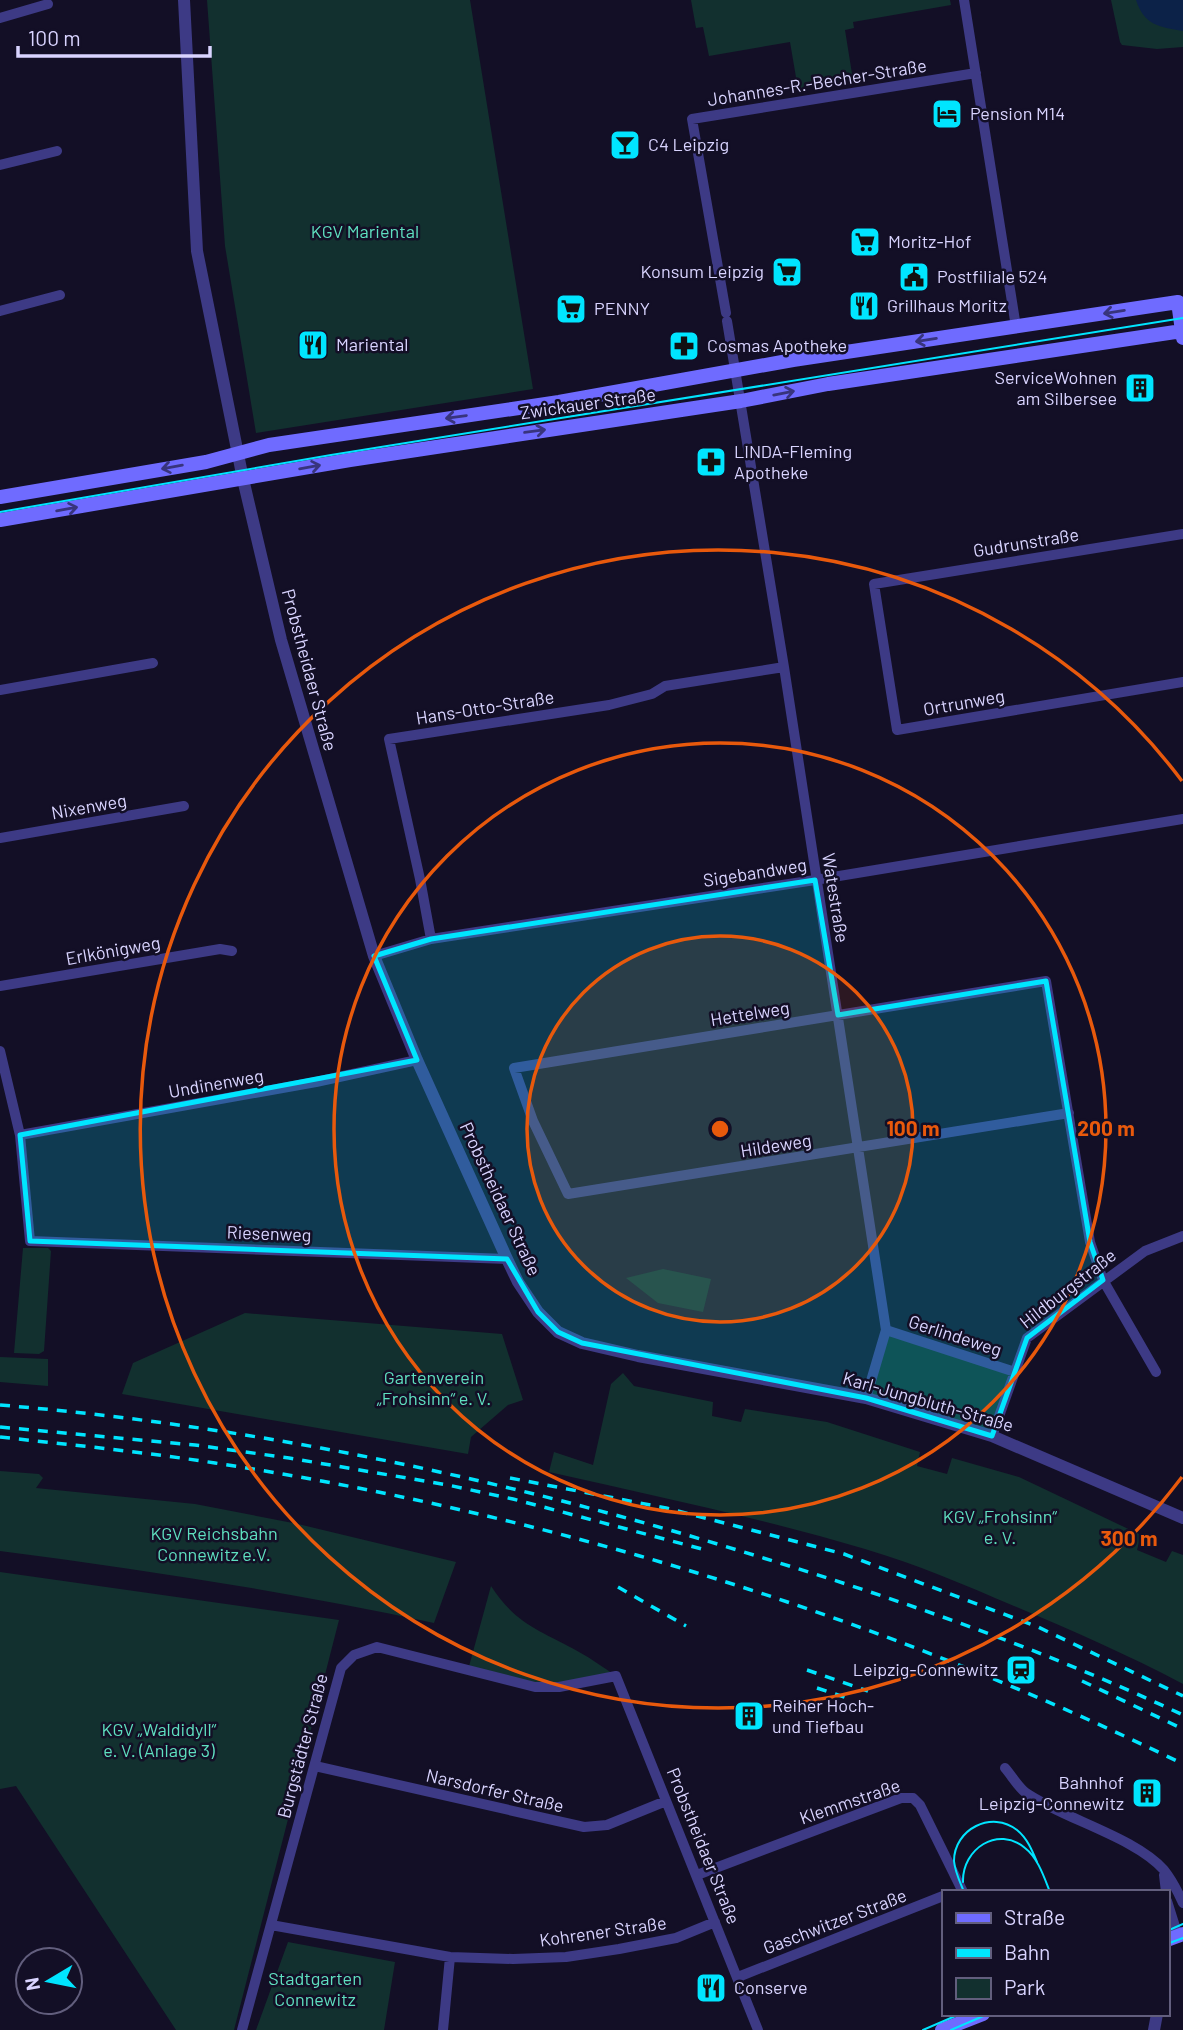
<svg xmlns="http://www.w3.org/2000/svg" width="1183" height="2030" viewBox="0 0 1183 2030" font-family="Barlow,sans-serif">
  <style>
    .green { fill: #12302f }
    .water { fill: #0c2248 }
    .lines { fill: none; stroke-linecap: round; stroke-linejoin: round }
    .minor { stroke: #3d3a85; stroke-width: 10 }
    .tertiary { stroke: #3d3a85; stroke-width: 12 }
    .secondary { stroke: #6f6bff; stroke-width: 14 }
    .tram { stroke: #00e5ff; stroke-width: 2 }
    .rail { stroke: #00e5ff; stroke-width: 3.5; stroke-dasharray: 10 9; stroke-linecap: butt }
    .oneway { stroke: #38347d }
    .marked { fill: #00e5ff; fill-opacity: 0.2; stroke: #00e5ff; stroke-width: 5; stroke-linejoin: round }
    .ring { fill: none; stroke: #e8590c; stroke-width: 3.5 }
    .labels { text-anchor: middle; stroke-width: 5; stroke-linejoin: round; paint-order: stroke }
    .street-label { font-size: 18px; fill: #d9d4ff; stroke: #130f26 }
    .poi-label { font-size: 18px; fill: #d9d4ff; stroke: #130f26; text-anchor: start }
    .park-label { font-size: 18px; fill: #5fe0c0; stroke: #130f26 }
    .centre { fill: #e8590c; stroke: #130f26; stroke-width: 3.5 }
    .ring-label { font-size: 21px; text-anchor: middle; font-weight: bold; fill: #e8590c; stroke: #130f26; stroke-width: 5; stroke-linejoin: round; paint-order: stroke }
  </style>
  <rect width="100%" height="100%" fill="#130f26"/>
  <path class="green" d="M207,0h263l63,389 -277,44 -31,-187z
    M691,0h259l1,5 -98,17 1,6 -9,2 8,50 -55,9 -8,-47 -81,14 -6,-29 -7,1z
    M1111,0h72v47l-26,2 -35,-4 -2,-3z
    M23,1248h25l3,3 -7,100 -5,3 -25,-1z
    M663,1269l48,10 -8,33 -45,-9 -32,-25z
    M245,1313l257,21 21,66 -15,5 -37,32 -3,17 -346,-60 11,-31z
    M886,1330l129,42 -23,64 -126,-38z
    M0,1357l48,2v27l-48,-4z
    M623,1373l11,13 79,16 -1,14 29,6 4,-13 82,13 93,30 -3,14 30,8 5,-16 67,19 122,58 -4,15 29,12 6,-11 11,4v129c-55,-29 -112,-54 -169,-78 -49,-21 -98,-42 -149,-57 -104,-31 -210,-53 -316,-77l5,-20 39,13 18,-81z
    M0,1471l39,3 4,4 -7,10 159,16 103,20 158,38 -22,61c-144,-31 -288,-53 -434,-72z
    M0,1572l339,48 -105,410h-58l-160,-244 -16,3z
    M491,1586c26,40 49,44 88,66 13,7 25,16 37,24l-57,11 -91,-17z
    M288,1942l107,20 -11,68h-128z"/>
  <path class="water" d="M1136,0h47v31c-24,-4 -39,-6 -47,-31z"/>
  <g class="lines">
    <path class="minor" d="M964,0l52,327
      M0,18l48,-14
      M0,165l57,-14
      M0,311l60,-16
      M726,313l-34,-194 284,-46
      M727,321l57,346 102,663 -20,68
      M1183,534l-309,50 23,146 286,-48
      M0,690l153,-27
      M0,838l184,-32
      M431,939l-11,-60 -31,-140 220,-34 43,-11 13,-8 119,-19
      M374,956l57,-17 384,-59 368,-61
      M0,986l220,-37 12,2
      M0,1051l20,84 10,106 477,18
      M1069,1113l-501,81 -35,-73 -19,-53 532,-87 44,261 13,38 53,92
      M20,1135l296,-53 101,-22
      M886,1330l129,42
      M992,1436l35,-98 118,-87 38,-15
      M315,1766l269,61 23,-2 59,-24
      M1005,1768c7,8 13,19 21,25 38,26 109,44 138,77 8,10 14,22 19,33
      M697,1875l204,-77h12l7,7 43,87
      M1164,1875l2,17
      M1167,1901l11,35
      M271,1925l179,32 63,2 53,-2 53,-8 57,-11 39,-16
      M738,1977l205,-81
      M242,2030l99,-362 13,-13 23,-8 158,40h24l57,-11 142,354
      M443,2030l7,-73"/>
    <path class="tertiary" d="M184,0l13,251 46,228 38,161 93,316 43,104 90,199 11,23 20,30 20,20 24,11 56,13 228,42 126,38 191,82
      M1154,2030l3,-16"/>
    <path class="secondary" d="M0,497l206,-35 63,-17 290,-43 234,-42 385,-58 5,36
      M0,520l350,-60 391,-59 87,-17 354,-53
      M1167,1940l16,-6
      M942,2030l41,-16"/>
    <path class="tram" d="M0,512l331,-57 852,-137
      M963,1882c-1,-33 35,-57 62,-34 13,10 19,29 25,44
      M964,1892c-4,-10 -9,-20 -10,-31 0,-32 38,-51 63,-31 10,8 15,20 20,32
      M1167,1931l16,-7
      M1167,1944l16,-6
      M923,2030l37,-16
      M951,2030l37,-16"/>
    <path class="rail" d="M0,1405c263,22 521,77 773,156 140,43 278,92 410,154
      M0,1427l195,18 94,13 159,27 65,14 189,50
      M0,1437c72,8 144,15 215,26 334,51 665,153 968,301
      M510,1478l156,30 178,46 194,73 145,69
      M618,1587l68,39
      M807,1670l61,21
      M1082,1681l101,48
      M817,1688l30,10"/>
  </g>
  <defs><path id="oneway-shaft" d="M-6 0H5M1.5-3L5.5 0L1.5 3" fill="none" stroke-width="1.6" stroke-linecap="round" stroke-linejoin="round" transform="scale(1.75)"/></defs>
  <g class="oneway">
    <use href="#oneway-shaft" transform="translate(1114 312) rotate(171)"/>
    <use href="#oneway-shaft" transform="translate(926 340) rotate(171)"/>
    <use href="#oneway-shaft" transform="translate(784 393) rotate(-11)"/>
    <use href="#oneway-shaft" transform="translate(456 417) rotate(172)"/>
    <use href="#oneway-shaft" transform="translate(535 431) rotate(-8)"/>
    <use href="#oneway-shaft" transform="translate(172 467) rotate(170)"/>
    <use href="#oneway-shaft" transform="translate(310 467) rotate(-10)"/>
    <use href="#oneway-shaft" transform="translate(67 509) rotate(-10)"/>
  </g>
  <path class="marked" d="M815,880l23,135 208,-34 44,261 13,38 -76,58 -35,98 -126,-38 -284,-55 -24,-11 -20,-20 -31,-53 -477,-18 -10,-106 397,-75 -43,-104 57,-17z"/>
  <circle cx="720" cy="1129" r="193" fill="#e8590c" fill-opacity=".12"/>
  <g class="ring">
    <circle cx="720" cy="1129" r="193"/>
    <circle cx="720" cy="1129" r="386"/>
    <path d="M1182 1477A579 579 0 1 1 1182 781"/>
  </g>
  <defs>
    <g id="hotel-square" transform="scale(1.575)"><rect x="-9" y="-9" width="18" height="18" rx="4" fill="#00e5ff" stroke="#130f26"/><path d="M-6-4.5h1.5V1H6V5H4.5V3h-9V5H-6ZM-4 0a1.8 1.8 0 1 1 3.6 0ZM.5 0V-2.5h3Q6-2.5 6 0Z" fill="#111"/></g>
    <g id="bar-square" transform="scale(1.575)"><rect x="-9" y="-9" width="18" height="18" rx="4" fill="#00e5ff" stroke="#130f26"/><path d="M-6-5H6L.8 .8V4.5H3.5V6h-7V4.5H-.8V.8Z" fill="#111"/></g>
    <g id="supermarket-square" transform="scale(1.575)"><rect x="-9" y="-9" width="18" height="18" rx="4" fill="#00e5ff" stroke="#130f26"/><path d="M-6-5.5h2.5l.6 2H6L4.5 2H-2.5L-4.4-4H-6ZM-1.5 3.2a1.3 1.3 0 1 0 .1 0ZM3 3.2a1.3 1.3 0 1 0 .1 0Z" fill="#111"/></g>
    <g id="civic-square" transform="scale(1.575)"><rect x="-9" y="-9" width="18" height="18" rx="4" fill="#00e5ff" stroke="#130f26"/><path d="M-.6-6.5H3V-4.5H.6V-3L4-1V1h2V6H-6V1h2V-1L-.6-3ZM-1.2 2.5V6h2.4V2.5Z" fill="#111"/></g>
    <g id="restaurant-square" transform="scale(1.575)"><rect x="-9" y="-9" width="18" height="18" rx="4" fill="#00e5ff" stroke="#130f26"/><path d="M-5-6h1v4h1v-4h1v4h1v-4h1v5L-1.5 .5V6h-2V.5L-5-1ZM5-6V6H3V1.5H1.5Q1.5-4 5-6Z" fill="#111"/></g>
    <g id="pharmacy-square" transform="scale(1.575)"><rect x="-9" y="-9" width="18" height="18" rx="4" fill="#00e5ff" stroke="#130f26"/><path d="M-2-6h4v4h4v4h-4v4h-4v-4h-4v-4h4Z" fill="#111"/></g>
    <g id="building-square" transform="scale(1.575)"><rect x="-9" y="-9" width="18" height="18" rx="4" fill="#00e5ff" stroke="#130f26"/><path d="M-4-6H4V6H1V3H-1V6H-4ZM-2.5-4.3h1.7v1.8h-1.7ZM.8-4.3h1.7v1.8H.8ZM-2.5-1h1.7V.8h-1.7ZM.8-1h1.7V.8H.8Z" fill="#111"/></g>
    <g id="station-square" transform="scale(1.575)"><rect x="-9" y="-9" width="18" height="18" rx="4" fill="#00e5ff" stroke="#130f26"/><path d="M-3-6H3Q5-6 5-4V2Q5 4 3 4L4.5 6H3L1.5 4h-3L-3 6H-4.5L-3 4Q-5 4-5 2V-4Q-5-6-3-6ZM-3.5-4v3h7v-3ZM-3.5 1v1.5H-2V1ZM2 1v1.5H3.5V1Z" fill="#111"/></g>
  </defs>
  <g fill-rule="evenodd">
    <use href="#hotel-square" x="947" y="114"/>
    <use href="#bar-square" x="625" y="145"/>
    <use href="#supermarket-square" x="865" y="242"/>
    <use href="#supermarket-square" x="787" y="272"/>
    <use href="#civic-square" x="914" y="277"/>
    <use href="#restaurant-square" x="864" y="306"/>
    <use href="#supermarket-square" x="571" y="309"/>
    <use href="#restaurant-square" x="313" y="345"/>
    <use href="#pharmacy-square" x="684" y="346"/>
    <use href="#building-square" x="1140" y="388"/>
    <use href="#pharmacy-square" x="711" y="462"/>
    <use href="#station-square" x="1021" y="1670"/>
    <use href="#building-square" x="749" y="1716"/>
    <use href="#building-square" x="1147" y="1793"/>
    <use href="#restaurant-square" x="711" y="1988"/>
  </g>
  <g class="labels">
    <g class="street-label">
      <text transform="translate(817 83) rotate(-9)" y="6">Johannes-R.-Becher-Straße</text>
      <text transform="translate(588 404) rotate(-8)" y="6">Zwickauer Straße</text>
      <text transform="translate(1026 543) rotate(-9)" y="6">Gudrunstraße</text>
      <text transform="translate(309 670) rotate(75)" y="6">Probstheidaer Straße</text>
      <text transform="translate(964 703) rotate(-10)" y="6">Ortrunweg</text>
      <text transform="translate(485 708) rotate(-9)" y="6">Hans-Otto-Straße</text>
      <text transform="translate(89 807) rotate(-10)" y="6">Nixenweg</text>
      <text transform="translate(755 873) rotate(-9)" y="6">Sigebandweg</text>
      <text transform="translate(835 898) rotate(81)" y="6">Watestraße</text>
      <text transform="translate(113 951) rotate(-10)" y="6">Erlkönigweg</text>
      <text transform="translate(750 1014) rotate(-9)" y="6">Hettelweg</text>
      <text transform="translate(216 1084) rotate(-10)" y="6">Undinenweg</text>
      <text transform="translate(776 1146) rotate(-9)" y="6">Hildeweg</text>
      <text transform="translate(500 1199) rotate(65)" y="6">Probstheidaer Straße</text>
      <text transform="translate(269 1234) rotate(2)" y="6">Riesenweg</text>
      <text transform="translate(1068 1289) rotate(-38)" y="6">Hildburgstraße</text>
      <text transform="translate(955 1336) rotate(18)" y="6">Gerlindeweg</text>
      <text transform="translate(928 1402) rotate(16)" y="6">Karl-Jungbluth-Straße</text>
      <text transform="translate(303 1746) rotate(-75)" y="6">Burgstädter Straße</text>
      <text transform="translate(495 1791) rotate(13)" y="6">Narsdorfer Straße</text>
      <text transform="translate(850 1802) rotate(-19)" y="6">Klemmstraße</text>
      <text transform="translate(703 1846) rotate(68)" y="6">Probstheidaer Straße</text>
      <text transform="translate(835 1922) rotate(-21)" y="6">Gaschwitzer Straße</text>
      <text transform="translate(603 1932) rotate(-8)" y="6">Kohrener Straße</text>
    </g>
    <g class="poi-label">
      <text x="970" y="120">Pension M14</text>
      <text x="648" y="151">C4 Leipzig</text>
      <text x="888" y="248">Moritz-Hof</text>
      <text x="764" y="278" text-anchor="end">Konsum Leipzig</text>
      <text x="937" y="283">Postfiliale 524</text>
      <text x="887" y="312">Grillhaus Moritz</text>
      <text x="594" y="315">PENNY</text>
      <text x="336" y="351">Mariental</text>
      <text x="707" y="352">Cosmas Apotheke</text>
      <text x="1117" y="384" text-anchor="end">ServiceWohnen<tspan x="1117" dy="21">am Silbersee</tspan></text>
      <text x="734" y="458">LINDA-Fleming<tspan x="734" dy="21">Apotheke</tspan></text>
      <text x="998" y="1676" text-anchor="end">Leipzig-Connewitz</text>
      <text x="772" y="1712">Reiher Hoch-<tspan x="772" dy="21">und Tiefbau</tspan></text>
      <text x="1124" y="1789" text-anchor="end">Bahnhof<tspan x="1124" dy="21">Leipzig-Connewitz</tspan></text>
      <text x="734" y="1994">Conserve</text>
    </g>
    <g class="park-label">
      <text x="365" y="238">KGV Mariental</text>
      <text x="434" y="1384">Gartenverein<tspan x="434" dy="21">„Frohsinn“ e. V.</tspan></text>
      <text x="1000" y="1523">KGV „Frohsinn“<tspan x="1000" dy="21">e. V.</tspan></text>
      <text x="214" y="1540">KGV Reichsbahn<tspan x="214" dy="21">Connewitz e.V.</tspan></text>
      <text x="159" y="1736">KGV „Waldidyll“<tspan x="159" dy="21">e. V. (Anlage 3)</tspan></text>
      <text x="315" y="1985">Stadtgarten<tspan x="315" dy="21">Connewitz</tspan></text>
    </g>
  </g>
  <circle cx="720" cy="1129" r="10" class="centre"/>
  <g class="ring-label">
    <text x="913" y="1136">100 m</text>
    <text x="1106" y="1136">200 m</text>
    <text x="1129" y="1546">300 m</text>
  </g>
  <rect x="942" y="1890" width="228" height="126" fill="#130f26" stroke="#625e7d" stroke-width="2"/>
  <rect x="956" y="1913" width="35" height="10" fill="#6f6bff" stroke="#625e7d" stroke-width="2"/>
  <text x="1004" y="1925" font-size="21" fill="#d9d4ff">Straße</text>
  <rect x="956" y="1948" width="35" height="10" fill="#00e5ff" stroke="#625e7d" stroke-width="2"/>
  <text x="1004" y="1960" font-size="21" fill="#d9d4ff">Bahn</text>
  <rect x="956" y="1978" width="35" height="21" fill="#12302f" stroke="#625e7d" stroke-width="2"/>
  <text x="1004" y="1995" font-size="21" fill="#d9d4ff">Park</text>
  <g transform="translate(49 1981) rotate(260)"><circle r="33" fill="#130f26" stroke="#625e7d" stroke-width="2"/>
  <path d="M0-5L12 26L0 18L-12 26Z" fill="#00e5ff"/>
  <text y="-10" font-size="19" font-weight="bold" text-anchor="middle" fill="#d9d4ff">N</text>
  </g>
  <path d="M18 46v10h192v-10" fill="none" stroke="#d9d4ff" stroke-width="3.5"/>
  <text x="28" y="46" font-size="21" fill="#d9d4ff" stroke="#130f26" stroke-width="5" paint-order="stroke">100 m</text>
</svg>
